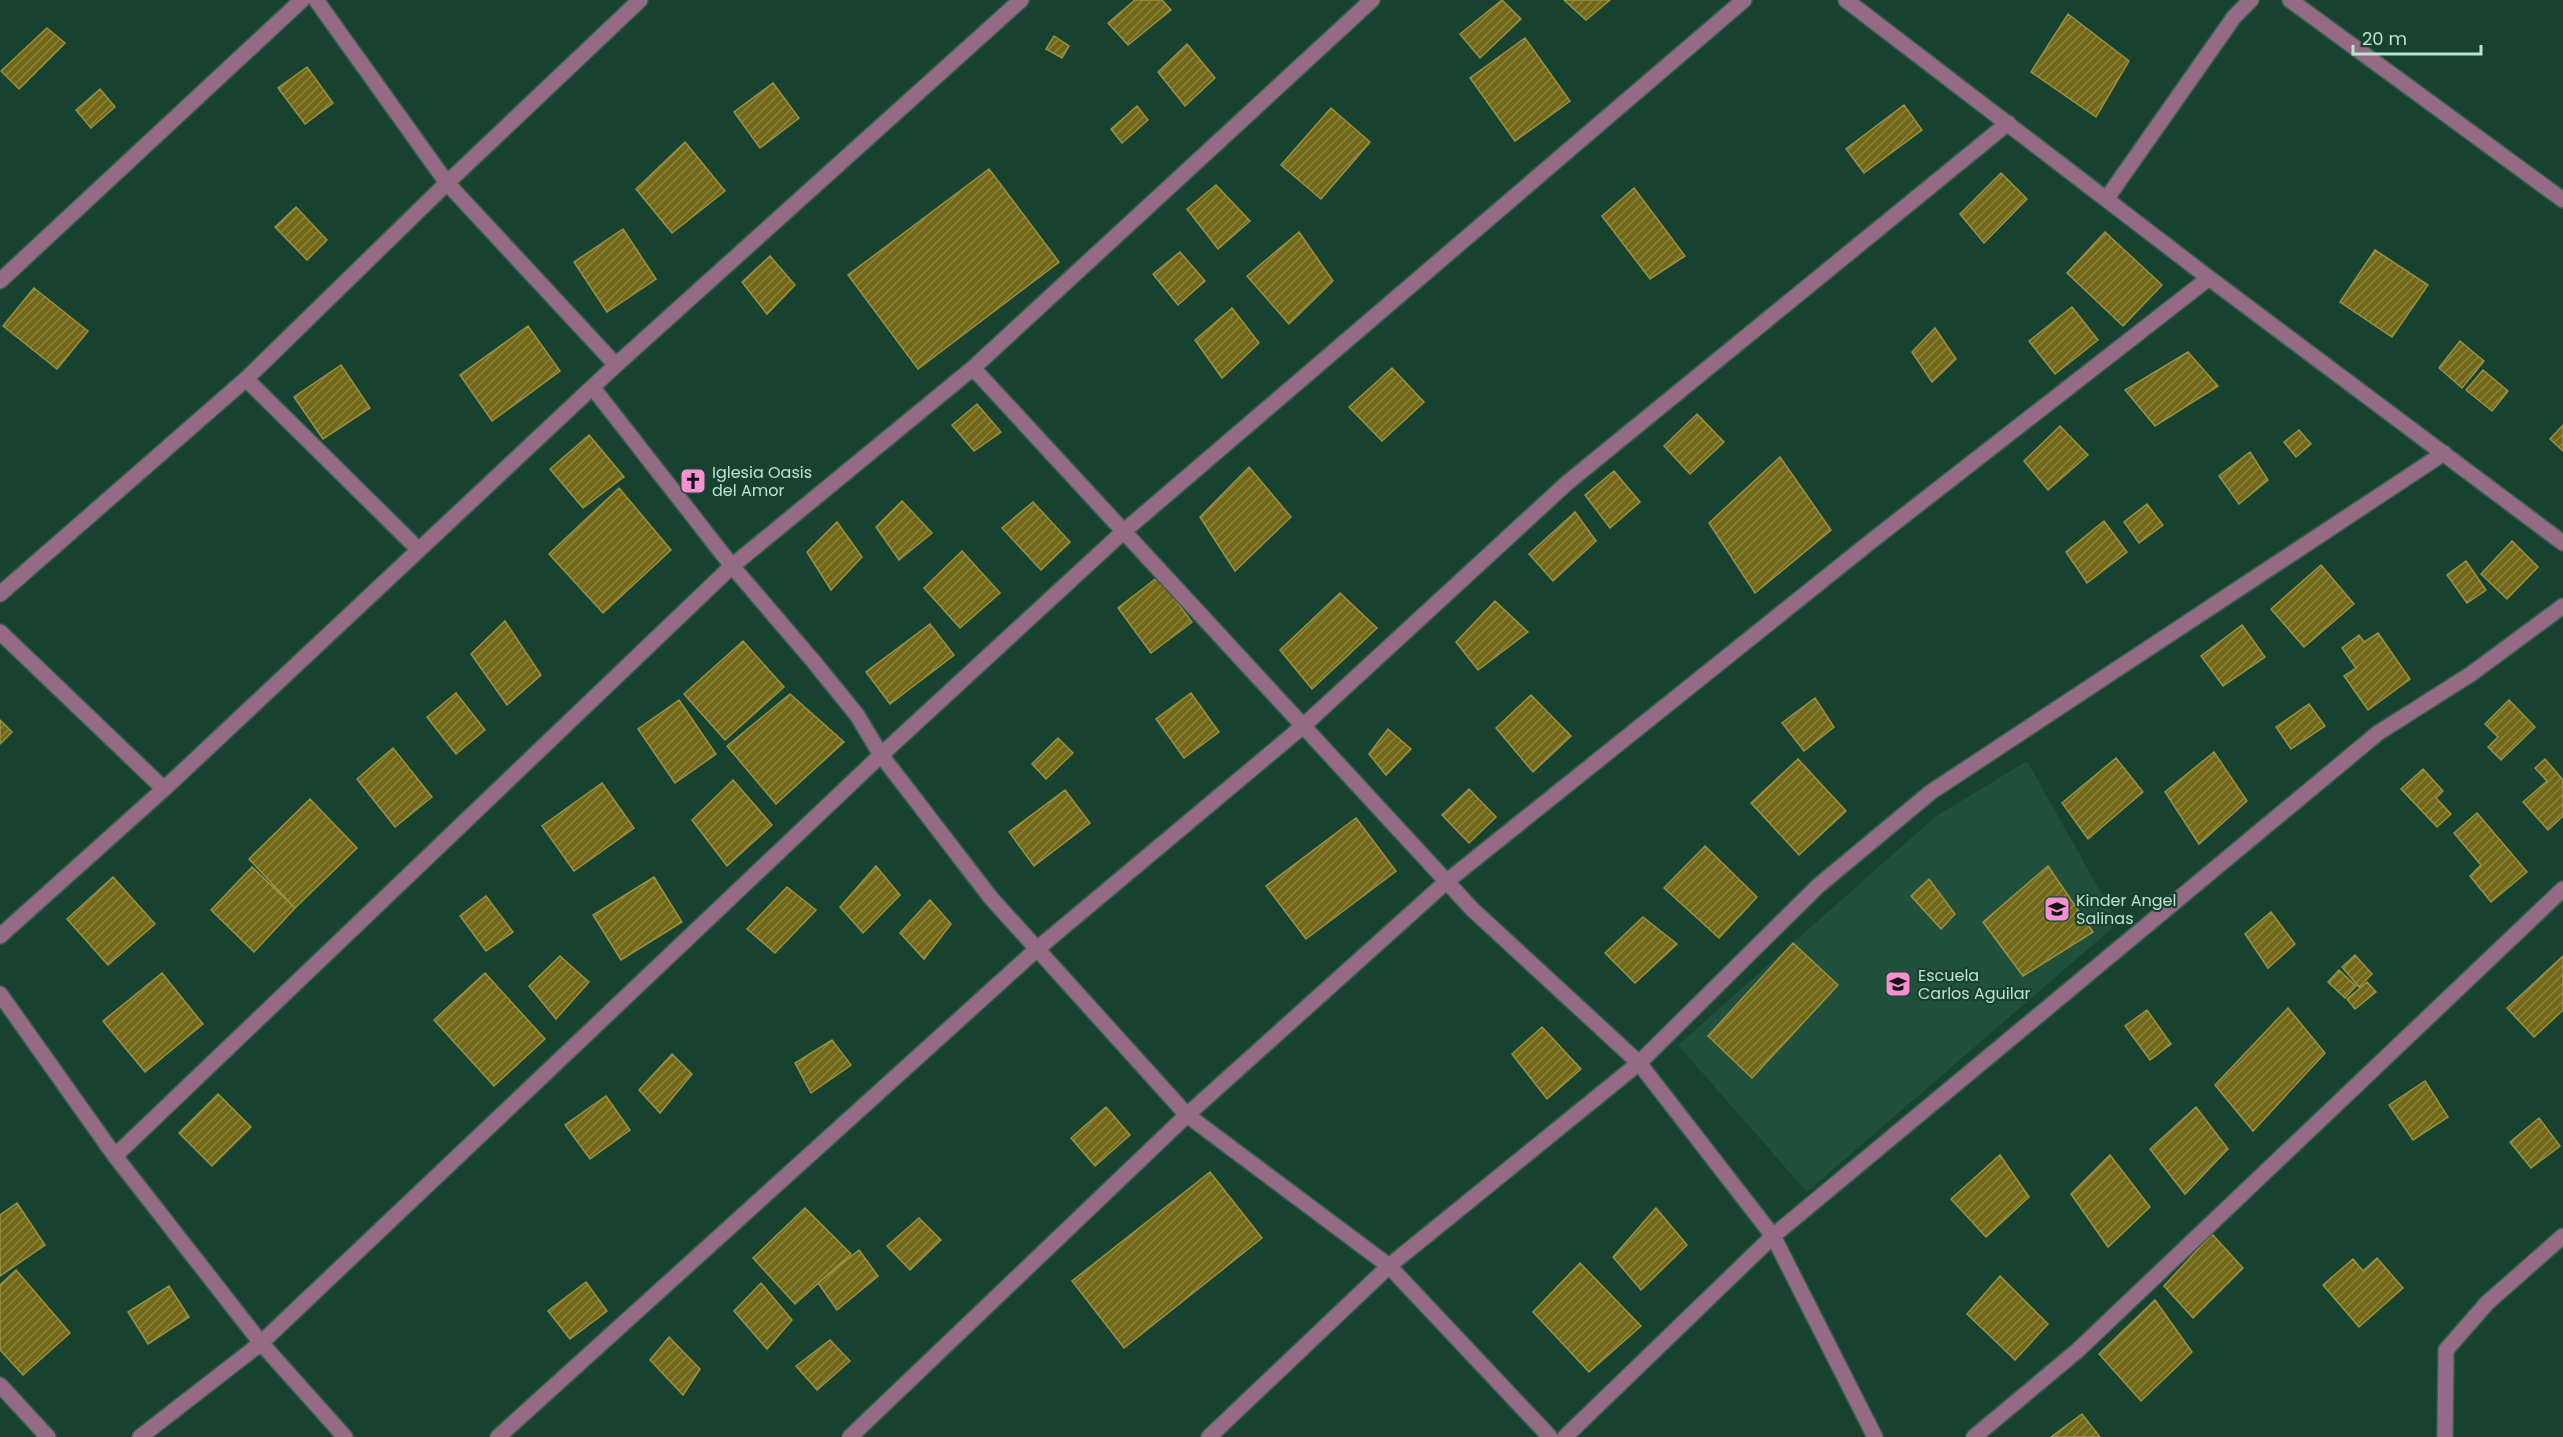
<svg xmlns="http://www.w3.org/2000/svg" width="2563" height="1437" viewBox="0 0 2563 1437" font-family="Poppins,sans-serif">
  <style>
    .built { fill: #20503b }
    .building { fill: url(#building-hatch); stroke: #9b9145; stroke-width: 1.5 }
    .lines { fill: none; stroke-linecap: round; stroke-linejoin: round }
    .minor-casing { stroke: #355f4b; stroke-width: 18 }
    .minor { stroke: #956a85; stroke-width: 15 }
    .labels { text-anchor: middle; stroke-width: 4.5; stroke-linejoin: round; paint-order: stroke }
    .poi-label { font-size: 16px; fill: #bce2cd; stroke: #17422f; text-anchor: start }
  </style>
  <defs>
    <pattern id="building-hatch" width="6" height="6" patternUnits="userSpaceOnUse" patternTransform="scale(1.5)"><rect width="6" height="6" fill="#726716"/><path d="M-1 1l2-2M0 6l6-6M5 7l2-2" fill="none" stroke="#8a8442"/></pattern>
  </defs>
  <rect width="100%" height="100%" fill="#17422f"/>
  <path class="built" d="M2027,761l91,162 -311,269 -129,-147 257,-228z"/>
  <path class="building" d="M1135,0h27l9,10 -43,35 -20,-22z
    M1502,0l19,19 -41,39 -20,-24z
    M1564,0h46l-24,20z
    M2068,14l61,47 -33,56 -65,-45z
    M47,28l18,15 -46,46 -18,-18z
    M1054,36l15,10 -7,12 -16,-9z
    M1525,38l45,63 -55,40 -45,-63z
    M1187,44l28,34 -30,28 -27,-34z
    M307,67l26,36 -28,21 -27,-36z
    M773,83l26,35 -39,30 -26,-36z
    M100,89l15,18 -24,21 -15,-18z
    M1904,105l18,25 -58,43 -18,-24z
    M1137,106l11,14 -26,23 -11,-14z
    M1331,108l39,34 -49,57 -40,-34z
    M685,142l40,49 -53,42 -36,-44z
    M989,169l70,93 -141,107 -70,-94z
    M2001,173l26,26 -43,44 -24,-29z
    M1216,185l34,36 -32,28 -31,-40z
    M1634,188l51,68 -35,23 -48,-63z
    M296,207l31,33 -20,20 -32,-33z
    M623,229l33,50 -49,33 -33,-50z
    M1299,232l34,49 -44,43 -42,-48z
    M2105,232l57,53 -39,41 -56,-53z
    M2375,250l53,35 -36,52 -52,-35z
    M1180,252l25,29 -27,24 -25,-31z
    M770,256l25,29 -28,29 -25,-32z
    M34,288l54,43 -31,38 -54,-43z
    M2072,307l26,33 -43,34 -26,-33z
    M1232,308l27,35 -37,35 -27,-38z
    M528,326l32,45 -68,50 -32,-46z
    M1935,328l21,31 -24,23 -20,-30z
    M2460,341l24,20 -22,27 -23,-20z
    M2188,352l30,34 -63,40 -30,-36z
    M341,365l29,43 -47,31 -29,-42z
    M1392,368l32,34 -42,39 -33,-34z
    M2483,370l25,21 -16,20 -26,-21z
    M977,404l24,28 -27,19 -22,-26z
    M1697,414l27,28 -34,32 -26,-28z
    M2563,425v26l-13,-12z
    M2060,426l28,29 -40,35 -24,-29z
    M2299,430l12,14 -15,13 -12,-15z
    M589,435l35,42 -41,31 -33,-39z
    M2250,452l18,28 -29,24 -20,-28z
    M1780,457l51,73 -76,63 -46,-70z
    M1249,467l42,50 -56,54 -35,-54z
    M1614,471l26,31 -30,26 -25,-33z
    M619,488l52,62 -68,63 -54,-59z
    M902,501l30,32 -33,27 -23,-33z
    M1033,502l37,40 -29,28 -39,-42z
    M2147,504l16,21 -24,18 -15,-21z
    M1575,512l21,29 -43,40 -24,-27z
    M2104,521l23,31 -40,31 -21,-31z
    M837,522l25,35 -31,33 -24,-38z
    M2512,541l26,26 -31,32 -26,-25z
    M962,551l38,42 -40,35 -36,-40z
    M2466,561l20,29 -19,13 -20,-28z
    M2321,565l33,39 -50,43 -33,-38z
    M1158,577l34,45 -41,31 -33,-45z
    M1340,593l37,35 -65,61 -32,-39z
    M1495,601l33,31 -50,38 -22,-28z
    M505,621l36,54 -34,30 -36,-51z
    M930,624l24,31 -64,49 -24,-32z
    M2242,625l23,32 -42,29 -22,-30z
    M2378,633l32,46 -42,31 -24,-34 12,-8 -14,-20 17,-13 5,7z
    M743,641l41,46 -59,53 -41,-46z
    M456,693l29,37 -29,24 -29,-37z
    M1191,693l28,39 -35,26 -28,-39z
    M790,694l54,48 -68,62 -49,-58z
    M1531,695l40,41 -38,36 -37,-44z
    M1815,698l19,29 -30,24 -22,-28z
    M679,700l37,54 -41,29 -37,-54z
    M2509,700l26,27 -34,33 -13,-13 10,-10 -13,-13z
    M2309,704l16,22 -34,23 -15,-22z
    M0,720l12,12 -12,12z
    M1388,729l23,20 -25,26 -17,-21z
    M1058,738l15,15 -27,26 -14,-15z
    M393,748l39,49 -37,30 -38,-48z
    M2214,752l33,49 -48,43 -34,-52z
    M2116,758l27,34 -55,47 -26,-36z
    M1798,759l48,52 -47,44 -48,-52z
    M2545,759l18,21v36l-15,14 -25,-28 24,-21 -12,-13z
    M2423,769l20,22 -7,7 15,16 -14,13 -36,-38z
    M733,780l39,45 -45,41 -35,-46z
    M602,783l32,45 -60,43 -32,-45z
    M1469,789l27,28 -27,26 -27,-28z
    M1065,790l25,33 -56,43 -25,-34z
    M310,799l47,49 -62,60 -46,-49z
    M2477,813l50,59 -36,30 -21,-26 11,-11 -27,-32z
    M1356,818l40,53 -90,68 -40,-53z
    M1705,846l52,51 -38,41 -55,-50z
    M876,866l24,29 -37,38 -23,-26z
    M2048,866l45,66 -70,44 -40,-54z
    M252,867l43,41 -41,44 -43,-42z
    M113,877l42,47 -47,41 -41,-46z
    M654,877l28,45 -61,38 -28,-45z
    M1929,879l26,35 -14,15 -30,-33z
    M787,887l29,23 -41,43 -28,-24z
    M486,896l27,36 -27,19 -26,-35z
    M930,900l21,24 -27,35 -24,-26z
    M2271,912l24,32 -27,24 -23,-34z
    M1643,917l34,27 -42,39 -30,-30z
    M1793,943l45,42 -86,93 -44,-42z
    M2355,955l17,19 -13,13 -17,-20z
    M560,956l29,26 -33,37 -27,-33z
    M2563,956v54l-29,27 -27,-29z
    M2339,970l17,16 -11,12 -17,-16z
    M162,973l41,51 -58,48 -42,-51z
    M485,973l60,66 -51,47 -60,-66z
    M2367,982l9,10 -21,17 -8,-10z
    M2288,1008l37,45 -72,78 -38,-46z
    M2147,1010l24,34 -21,16 -25,-34z
    M1542,1027l39,42 -34,30 -35,-45z
    M832,1040l19,25 -40,28 -16,-30z
    M672,1054l20,20 -32,39 -21,-23z
    M2425,1081l23,36 -35,23 -24,-35z
    M218,1094l33,33 -39,39 -33,-33z
    M606,1096l24,34 -40,29 -25,-34z
    M1106,1107l24,28 -35,31 -24,-28z
    M2196,1107l32,42 -43,45 -35,-45z
    M2539,1118l21,28 -29,22 -21,-26z
    M2000,1155l29,42 -43,40 -35,-38z
    M2110,1155l40,52 -42,40 -37,-53z
    M1210,1172l52,66 -138,110 -52,-67z
    M17,1203l28,42 -45,31v-61z
    M805,1208l46,46 -56,50 -42,-46z
    M1656,1208l31,37 -46,45 -28,-33z
    M919,1218l22,22 -31,30 -23,-24z
    M2212,1234l31,34 -50,50 -29,-32z
    M859,1250l19,26 -41,34 -19,-27z
    M2377,1258l26,30 -44,39 -36,-42 30,-26 10,12z
    M1580,1263l61,63 -52,46 -56,-60z
    M16,1270l54,63 -47,42 -23,-25v-65z
    M2000,1276l48,48 -33,36 -48,-46z
    M586,1282l21,29 -37,28 -22,-28z
    M761,1283l31,37 -25,29 -33,-38z
    M169,1286l20,31 -41,27 -20,-32z
    M2155,1300l37,52 -51,49 -42,-47z
    M669,1337l31,32 -17,26 -33,-35z
    M830,1340l20,21 -33,29 -21,-24z
    M2082,1414l18,23h-49z"/>
  <g class="lines">
    <g class="minor-casing">
      <path id="minor" d="M316,0l131,183 169,182
        M1846,0l363,278 354,265
        M2290,0l273,200
        M2107,198l127,-181 17,-17
        M0,281l302,-281
        M973,368l499,541 167,154 134,173 102,201
        M246,379l173,171
        M593,388l139,178 82,96 43,53 24,40 110,143 196,217 202,151 161,171
        M0,594l246,-215 201,-196 193,-183
        M0,632l164,157
        M0,936l164,-147 452,-424 405,-365
        M0,994l115,162 146,187 84,94
        M115,1156l617,-590 241,-198 399,-368
        M0,1385l48,52
        M140,1437l121,-94 620,-588 242,-223 621,-532
        M498,1437l539,-488 265,-222 265,-244 441,-360
        M850,1437l337,-322 259,-233 428,-343 335,-261
        M1209,1437l180,-171 250,-203 179,-177 113,-94 513,-339
        M1565,1437l208,-201 605,-503 93,-59 92,-68
        M1974,1437l103,-86 486,-462
        M2445,1437l1,-87 41,-47 76,-67"/>
    </g>
    <use href="#minor" class="minor"/>
  </g>
  <defs>
    <g id="church-square" transform="scale(1.35)"><rect x="-9" y="-9" width="18" height="18" rx="4" fill="#f591d2" stroke="#17422f"/><path d="M-1.2-6h2.4v3.5h3.3v2.4h-3.3V6h-2.4V-.1h-3.3v-2.4h3.3Z" fill="#111"/></g>
    <g id="school-square" transform="scale(1.35)"><rect x="-9" y="-9" width="18" height="18" rx="4" fill="#f591d2" stroke="#17422f"/><path d="M0-5L7-2L0 1L-7-2ZM-4 1L0 2.5L4 1V4Q0 6-4 4Z" fill="#111"/></g>
  </defs>
  <g fill-rule="evenodd">
    <use href="#church-square" x="693" y="481"/>
    <use href="#school-square" x="2057" y="909"/>
    <use href="#school-square" x="1898" y="984"/>
  </g>
  <g class="labels">
    <g class="poi-label">
      <text x="712" y="478">Iglesia Oasis<tspan x="712" dy="18">del Amor</tspan></text>
      <text x="2076" y="906">Kinder Angel<tspan x="2076" dy="18">Salinas</tspan></text>
      <text x="1918" y="981">Escuela<tspan x="1918" dy="18">Carlos Aguilar</tspan></text>
    </g>
  </g>
  <path d="M2353 45v9h128v-9" fill="none" stroke="#bce2cd" stroke-width="3"/>
  <text x="2362" y="45" font-size="18" fill="#bce2cd" stroke="#17422f" stroke-width="4.5" paint-order="stroke">20 m</text>
</svg>
